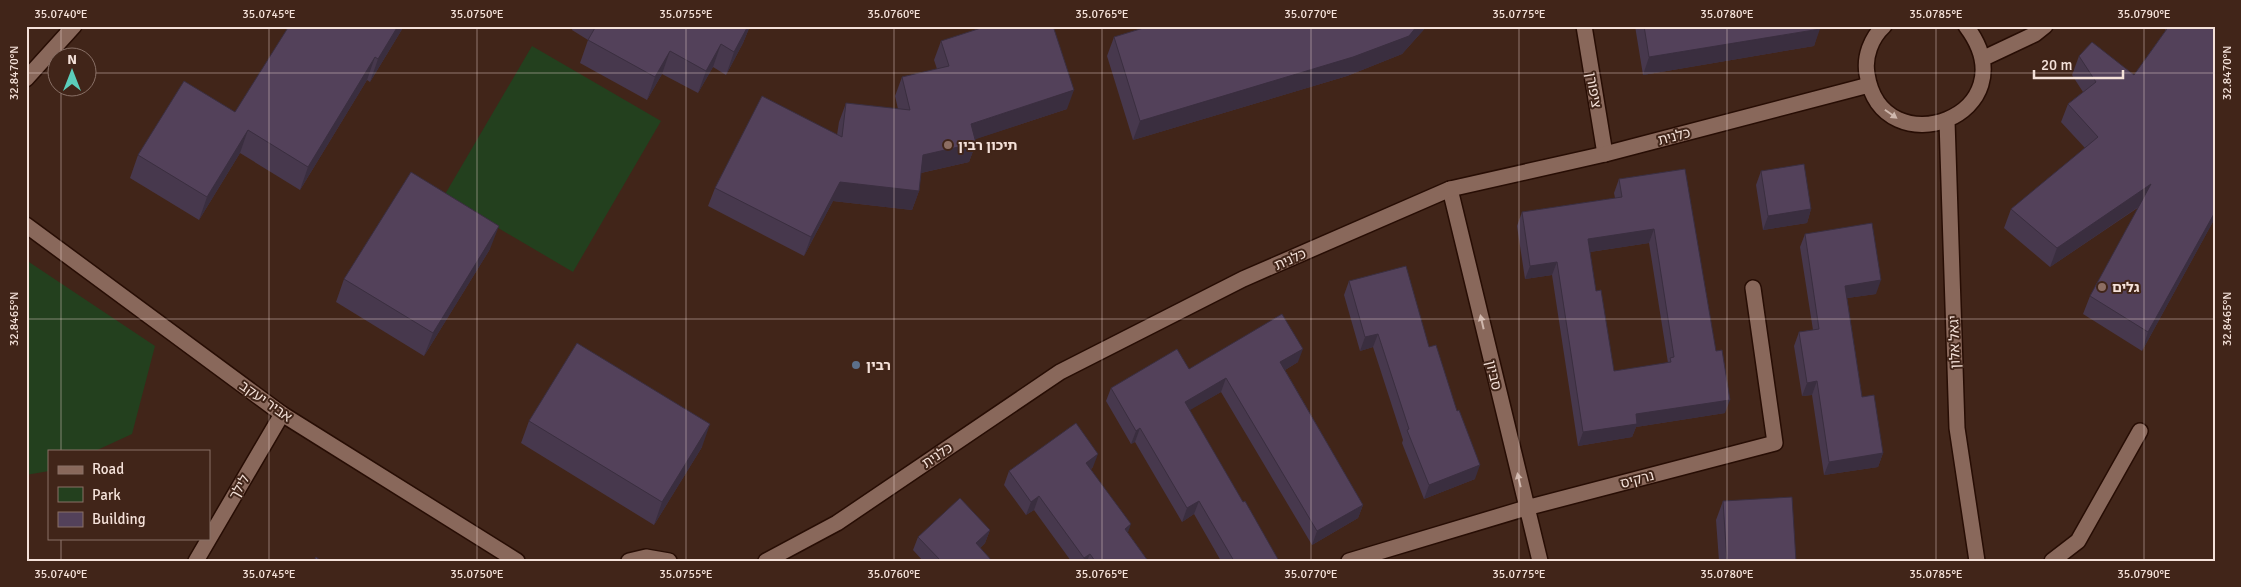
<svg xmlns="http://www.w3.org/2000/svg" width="2241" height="587" viewBox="0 0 2241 587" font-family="Signika,'Noto Sans Hebrew',sans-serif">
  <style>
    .green { fill: #23401e }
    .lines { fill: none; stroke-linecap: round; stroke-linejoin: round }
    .street-casing { stroke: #270d04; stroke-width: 18 }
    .secondary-casing { stroke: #270d04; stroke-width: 18 }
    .street { stroke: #89685b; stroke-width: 15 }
    .secondary { stroke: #89685b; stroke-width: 15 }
    .wall { fill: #47384d; fill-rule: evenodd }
    .shaded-wall { fill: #3a2e3f }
    .building { fill: #53415a; stroke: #3a2e3f; fill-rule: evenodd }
    .oneway { fill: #cfb7ad }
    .ticks { fill: none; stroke: #f4e1d9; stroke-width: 1; stroke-opacity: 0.45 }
    .education-dot { fill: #8d6e63; stroke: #412519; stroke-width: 2 }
    .service-dot { fill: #5c6f8a; stroke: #412519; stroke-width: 2 }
    .labels { text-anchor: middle; stroke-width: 4; stroke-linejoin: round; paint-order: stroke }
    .street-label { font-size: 14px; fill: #f4e1d9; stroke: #412519 }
    .poi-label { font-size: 14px; font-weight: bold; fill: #f4e1d9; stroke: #412519; text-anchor: start }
    .neatline { fill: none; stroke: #f4e1d9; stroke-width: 2 }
    .ticks-label { font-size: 12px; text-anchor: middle; fill: #f4e1d9 }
  </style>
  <rect width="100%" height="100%" fill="#412519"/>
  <path class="green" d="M532,46l129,75 -88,151 -129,-76z
    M26,260l129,86 -23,88 -37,17h-46v20l-23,4z"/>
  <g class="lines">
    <g class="street-casing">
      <path id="street" d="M1584,26l21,128
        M1450,189l90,372
        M196,561l86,-147
        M1349,561l177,-53 249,-65 -22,-155"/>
    </g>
    <g class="secondary-casing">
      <path id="secondary" d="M1884,26c-13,12 -20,31 -17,48 15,96 166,41 99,-48
        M1982,59l53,-25 10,-8
        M26,79l48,-53
        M1947,121l10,307 20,133
        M26,225l256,189 235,147
        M629,561l17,-4 23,4
        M766,561l71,-38 223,-151 183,-93 207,-90 155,-35 264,-69
        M2052,561l26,-20 62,-110"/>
    </g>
    <use href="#street" class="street"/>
    <use href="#secondary" class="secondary"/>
  </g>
  <path class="wall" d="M404,26l-34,56 -3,-2 -67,110 -60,-37 -41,67 -69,-42 8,-23 97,-43z
    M573,26h177l-7,17 -17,32 -13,-8 -15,26 -36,-19 -15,26 -67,-37 8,-23 -16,-10z
    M1150,26h277l-25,28 -55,22 -214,64 -26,-84 7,-19z
    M1635,26h185l-6,20 -171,29z
    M2161,26h54v192l-73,133 -59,-37 7,-18 49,-89 -89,60 -46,-39 7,-19 74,-61 -24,-26 7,-18 15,-12 -11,-17 7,-19 55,19 32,-45z
    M941,41l126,68 -92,30 1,4 -7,19 -48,11 -2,18 -7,19 -79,-9 -29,55 -96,-50 7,-18 122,-53 2,-13 7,-19 52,6 -3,-13 7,-19 35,-8 -3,-9z
    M1685,169l40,244 -89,14 -4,10 -54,9 -26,-171 -27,4 -8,-53 5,-14 93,-14 -1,-5 5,-14zM1649,243l19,120 -54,8 -18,-80 -6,-39z
    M1761,171l50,38 -4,14 -44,7 -7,-45z
    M1805,234l71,60 -29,4 15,99 21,56 -5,14 -54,8 -12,-80 -10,1 -8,-50 5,-14 14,-2 -13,-83z
    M490,249l-66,107 -88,-54 8,-23z
    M1349,281l80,66 46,132 -51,20 -22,-56 1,-3 -30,-93 -13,4 -16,-56z
    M1298,362l-13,8 78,135 -5,13 -46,27 -91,-153 -32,18 54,92 36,59h-58l-27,-47 -12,8 -47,-80 -4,2 -25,-43 5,-13 78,-19z
    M529,421l173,26 -48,78 -133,-82z
    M1093,467l-2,2 37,64 20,28h-77l-37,-51 -8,5 -22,-30 5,-14z
    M1723,501l73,60h-77l-3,-41z
    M990,530l-5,13 -5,5 12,13h-69l-10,-11 5,-13z"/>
  <path class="shaded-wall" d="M398,26h6l-34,56 8,-23z
    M748,26h2l-7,17 -17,32 8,-23z
    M1417,26h10l-25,28 -55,22 -214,64 7,-19z
    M1820,29l-6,17 -171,29 6,-18z
    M721,44l-8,23 -15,26 8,-22z
    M670,51l-8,23 -15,26 8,-23z
    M375,57l-8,23 -67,110 8,-23z
    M1074,90l-7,19 -103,34 7,-19z
    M248,130l-8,23 -41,67 8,-23z
    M976,143l-7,19 -53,12 7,-19z
    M840,182l79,9 -7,19 -79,-9 -29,55 7,-19z
    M2151,184l-7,19 -94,64 7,-19z
    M1811,209l-4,14 -44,7 5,-14z
    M2215,212v6l-73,133 6,-19z
    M499,226l-9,23 -66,107 9,-23z
    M1654,229l-5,14 -66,10 5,-14z
    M1557,262l-5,13 -27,4 5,-13z
    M1881,280l-5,14 -36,5 5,-13z
    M1378,334l-5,13 -13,4 5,-14z
    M1303,349l-5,13 -23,14 5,-14z
    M1226,378l-5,14 -41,24 5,-14z
    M1817,381l-5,14 -10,1 5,-13z
    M1730,400l-5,13 -89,14 -4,10 -54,9 5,-14 53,-18z
    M710,424l-8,23 -48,78 8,-23z
    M1140,428l-5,14 -4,2 5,-13z
    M1883,453l-5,14 -54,8 5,-13z
    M1098,454l-5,13 -12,9 5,-13z
    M1480,465l-5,14 -51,20 5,-14z
    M1039,496l-5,14 -8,5 5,-13z
    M1199,501l-5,13 -12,8 5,-14z
    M1363,505l-5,13 -46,27 5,-14z
    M1131,524l-5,14 -1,-9z
    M990,530l-5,13 -14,14 5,-14z
    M1090,554l-3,7h-4l1,-3z"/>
  <path class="building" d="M289,26h109l-20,33 -3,-2 -67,110 -60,-37 -41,67 -69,-42 46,-74 51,31z
    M596,26h152l-14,26 -13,-8 -15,27 -36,-20 -15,26 -67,-37z
    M987,26h66l21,64 -103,34 5,19 -53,12 -4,36 -79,-9 -29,55 -96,-49 47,-92 80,41 4,-34 64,7 -8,-33 47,-11 -8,-25z
    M1150,26h267l-8,10 -56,21 -213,64 -26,-84z
    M1644,26h176v3l-171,28z
    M2169,26h46v186l-67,120 -58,-36 61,-112 -94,64 -46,-39 87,-72 -30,-33 28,-22 -17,-26 13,-14 42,33z
    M1804,164l7,45 -43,7 -7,-45z
    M1685,169l31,182 6,-1 8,50 -94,14 1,10 -54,8 -26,-170 -27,4 -8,-54 100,-15 -3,-18zM1654,229l20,128 -4,1 1,4 -57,9 -13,-81 -5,1 -8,-52z
    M411,172l88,54 -66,107 -89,-54z
    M1872,223l9,57 -36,6 17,111 12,-2 9,58 -54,9 -12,-81 -10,2 -8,-51 20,-3 -14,-95z
    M1406,266l23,81 7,-2 21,66 2,-1 21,55 -51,20 -22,-55 2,-1 -31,-95 -13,3 -16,-56z
    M1282,314l21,35 -23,13 83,143 -46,26 -91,-153 -41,24 58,100 2,-1 34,60h-45l-35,-60 -12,7 -47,-80 -4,3 -25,-43 66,-39 12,20z
    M577,343l133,81 -48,78 -133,-81z
    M1076,423l22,31 -12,9 45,61 -6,5 23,32h-53l-5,-7 -6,4 -45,-62 -8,6 -22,-31z
    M1792,497l4,64h-69l-4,-60z
    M960,498l30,32 -14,13 16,18h-51l-23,-24z
    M316,557l5,4h-7z"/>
  <defs><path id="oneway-solid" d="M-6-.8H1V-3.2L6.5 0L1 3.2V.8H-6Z" transform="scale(1.25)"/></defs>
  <g class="oneway">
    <use href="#oneway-solid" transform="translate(1891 114) rotate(35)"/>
    <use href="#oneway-solid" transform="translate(1482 322) rotate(-103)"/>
    <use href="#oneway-solid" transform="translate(1519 480) rotate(-103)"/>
  </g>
  <path class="ticks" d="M61,26v32M269,26v535M477,26v535M686,26v535M894,26v535M1102,26v535M1311,26v535M1519,26v535M1727,26v535M1936,26v535M2144,26v535M26,73h32M88,73h2127M61,88v363M26,319h2189M61,538v23"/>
  <g class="education-dot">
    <circle cx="948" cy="145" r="5"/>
    <circle cx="2102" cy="287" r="5"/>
  </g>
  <circle class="service-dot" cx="856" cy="365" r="5"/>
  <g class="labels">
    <g class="street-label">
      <text transform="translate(1594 90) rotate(80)" y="5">ציפורן</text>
      <text transform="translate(1674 136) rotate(-15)" y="5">כלנית</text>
      <text transform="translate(1290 259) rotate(-24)" y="5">כלנית</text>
      <text transform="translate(1954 342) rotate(-92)" y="5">יגאל אלון</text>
      <text transform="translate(1494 375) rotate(77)" y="5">סביון</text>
      <text transform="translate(266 401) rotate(35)" y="5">אביר יעקב</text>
      <text transform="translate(937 455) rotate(-34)" y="5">כלנית</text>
      <text transform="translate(1637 479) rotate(-15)" y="5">נרקיס</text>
      <text transform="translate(239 487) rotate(-60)" y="5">לילך</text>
    </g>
    <g class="poi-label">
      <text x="958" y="150">תיכון רבין</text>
      <text x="2112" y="292">גלים</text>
      <text x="866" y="370">רבין</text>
    </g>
  </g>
  <rect width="2241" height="587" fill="none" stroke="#412519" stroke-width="55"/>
  <rect x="48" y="450" width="162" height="90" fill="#412519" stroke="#897066"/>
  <rect x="58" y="466" width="25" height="8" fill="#89685b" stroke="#897066"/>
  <text x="92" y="474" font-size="15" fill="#f4e1d9">Road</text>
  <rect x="58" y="487" width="25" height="15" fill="#23401e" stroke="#897066"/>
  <text x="92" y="500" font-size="15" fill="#f4e1d9">Park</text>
  <rect x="58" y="512" width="25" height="15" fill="#53415a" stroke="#897066"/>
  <text x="92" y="524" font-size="15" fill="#f4e1d9">Building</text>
  <g transform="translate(72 72)"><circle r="24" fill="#412519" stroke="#897066"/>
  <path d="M0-4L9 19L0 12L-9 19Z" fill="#5bcebb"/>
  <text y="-8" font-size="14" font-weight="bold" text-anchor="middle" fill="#f4e1d9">N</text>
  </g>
  <path d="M2034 70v8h89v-8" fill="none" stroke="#f4e1d9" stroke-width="2.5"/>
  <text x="2041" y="70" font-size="15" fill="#f4e1d9" stroke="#412519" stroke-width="4" paint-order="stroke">20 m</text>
  <rect x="28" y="28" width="2186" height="532" class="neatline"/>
  <g class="ticks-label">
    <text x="61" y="18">35.0740°E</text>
    <text x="269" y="18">35.0745°E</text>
    <text x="477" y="18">35.0750°E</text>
    <text x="686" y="18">35.0755°E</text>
    <text x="894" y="18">35.0760°E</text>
    <text x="1102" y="18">35.0765°E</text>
    <text x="1311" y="18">35.0770°E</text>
    <text x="1519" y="18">35.0775°E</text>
    <text x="1727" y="18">35.0780°E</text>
    <text x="1936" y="18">35.0785°E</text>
    <text x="2144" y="18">35.0790°E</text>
    <text transform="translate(14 73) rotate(-90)" y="4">32.8470°N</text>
    <text transform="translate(2227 73) rotate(-90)" y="4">32.8470°N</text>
    <text transform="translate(14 319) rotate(-90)" y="4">32.8465°N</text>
    <text transform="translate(2227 319) rotate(-90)" y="4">32.8465°N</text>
    <text x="61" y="578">35.0740°E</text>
    <text x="269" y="578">35.0745°E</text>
    <text x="477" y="578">35.0750°E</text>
    <text x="686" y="578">35.0755°E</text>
    <text x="894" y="578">35.0760°E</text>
    <text x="1102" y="578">35.0765°E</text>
    <text x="1311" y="578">35.0770°E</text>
    <text x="1519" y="578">35.0775°E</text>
    <text x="1727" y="578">35.0780°E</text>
    <text x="1936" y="578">35.0785°E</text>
    <text x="2144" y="578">35.0790°E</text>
  </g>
</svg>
